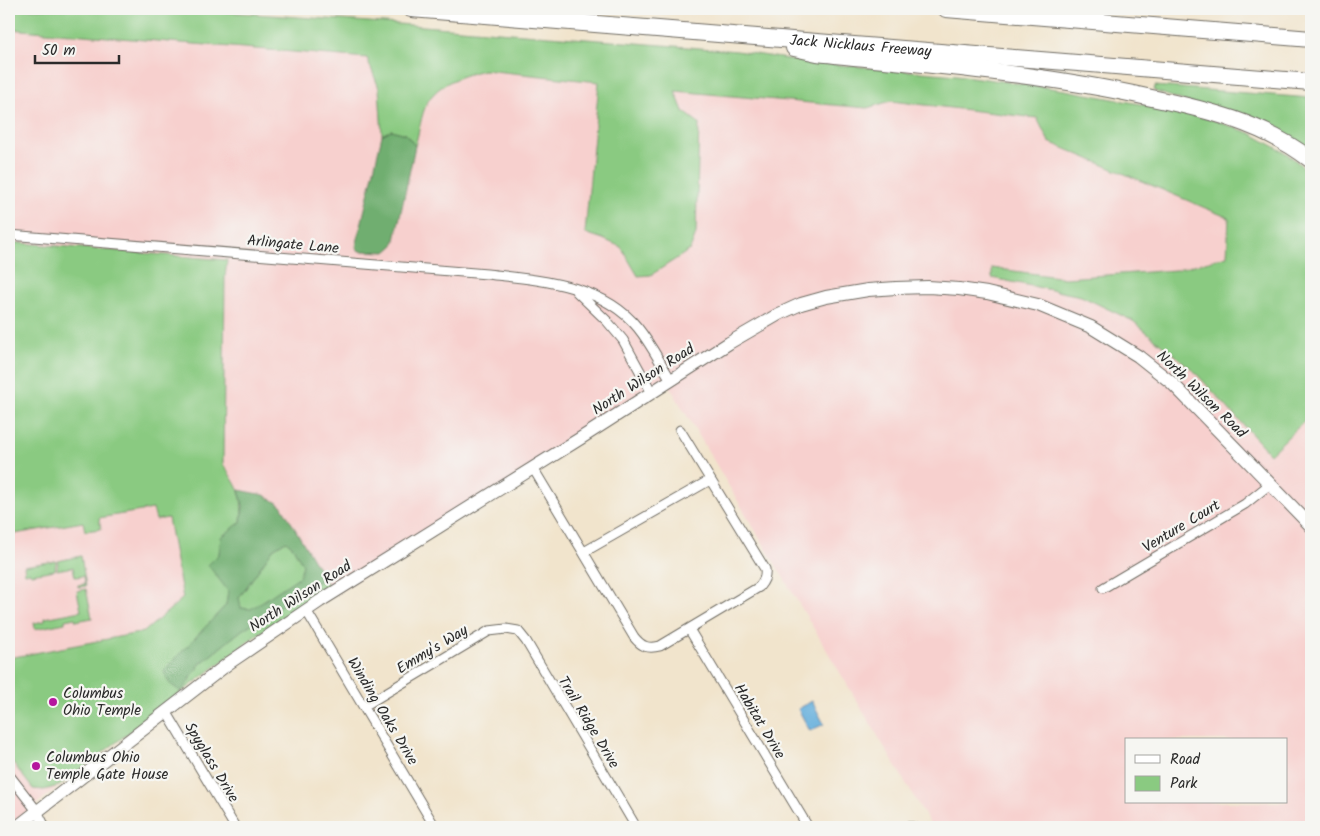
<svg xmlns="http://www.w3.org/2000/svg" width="1320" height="836" viewBox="0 0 1320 836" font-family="Kalam,sans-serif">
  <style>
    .built { fill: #f7d0ce; fill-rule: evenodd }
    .green { fill: #8aca81; stroke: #5a7a56 }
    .forest { fill: #6fae6f; stroke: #4d6c4d; fill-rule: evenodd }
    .water { fill: #64aedc; stroke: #486c84 }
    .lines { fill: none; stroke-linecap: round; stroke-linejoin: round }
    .minor-casing { stroke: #706c63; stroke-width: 11 }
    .secondary-casing { stroke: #706c63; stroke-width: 14 }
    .motorway-casing { stroke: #706c63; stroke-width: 18 }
    .minor { stroke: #fff; stroke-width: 9 }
    .secondary { stroke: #fff; stroke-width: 12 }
    .motorway { stroke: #fff; stroke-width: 16 }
    .poi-dot { fill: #b5179e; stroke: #f6f6f2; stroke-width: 2 }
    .labels { text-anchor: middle; stroke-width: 4.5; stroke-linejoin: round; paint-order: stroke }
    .street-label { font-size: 15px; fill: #2b2b2b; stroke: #f6f6f2 }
    .poi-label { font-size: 15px; fill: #2b2b2b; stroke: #f6f6f2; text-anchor: start }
  </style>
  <rect width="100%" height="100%" fill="#f6f6f2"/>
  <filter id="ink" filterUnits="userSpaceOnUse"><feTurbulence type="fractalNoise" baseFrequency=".02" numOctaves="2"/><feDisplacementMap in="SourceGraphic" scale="10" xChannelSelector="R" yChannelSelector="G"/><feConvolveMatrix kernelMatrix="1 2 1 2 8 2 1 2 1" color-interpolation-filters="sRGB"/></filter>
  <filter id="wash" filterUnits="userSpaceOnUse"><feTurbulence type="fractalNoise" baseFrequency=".0096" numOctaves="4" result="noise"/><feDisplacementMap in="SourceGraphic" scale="20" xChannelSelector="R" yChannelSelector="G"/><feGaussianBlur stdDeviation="1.12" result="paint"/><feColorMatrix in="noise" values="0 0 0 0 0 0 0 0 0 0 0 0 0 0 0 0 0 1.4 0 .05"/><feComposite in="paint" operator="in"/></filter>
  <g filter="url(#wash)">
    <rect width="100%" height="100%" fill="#f1e4cc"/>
    <path class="built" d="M9,29l358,29 12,30 3,47 -26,112 3,4 35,-6 21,-99 11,-42 11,-15 31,-16 16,-3 115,12 -14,151 18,6 18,8 30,28 39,-25 6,-16 -13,-123 -9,-20 192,17 25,-7 147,17 11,24 180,76 -2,38 -51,14 -111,8 -72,-10 -1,10 89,18 52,25 59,49 78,84 41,-39v412h-379l-265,-445 -333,213 -53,-90 -17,-10 -25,-5 -16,-25 3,-205 -217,-18zM1126,740h160v62h-160z
      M159,498l69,93 -47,101 -172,133v-306z"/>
    <path class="green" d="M9,9h175l214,15 339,27 68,11 152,13 108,15 107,20 41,10 37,13 36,20 25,20v242l-41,39 -77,-84 -60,-49 -52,-25 -89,-18v-10l73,10 111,-8 51,-14 2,-38 -180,-76 -12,-24 -146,-17 -24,7 -192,-17 8,20 16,12 -3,111 -6,16 -39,25 -13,1 -17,-29 -18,-8 -18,-6 14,-151 -115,-12c-21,5 -46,13 -57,33 -6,12 -8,30 -12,43l-9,-12 -15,-4 -9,5 -3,-47 -12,-30 -358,-29z
      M1155,86l156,12v52l-30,-17 -127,-42z
      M9,242l218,18 -2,18 -2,186c15,24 21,29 18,58l-19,15 -3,17 9,37 -2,14 -61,66 16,20 19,-27 42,-34 82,-52 5,9 -75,50 -195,149 -15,4 -11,-1 -24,-31v-100l135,-26 39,-34 -15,-80 -12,2 -3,-11 -54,9 2,11 -16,2 -2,-9 -74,13z
      M286,541l7,6 10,18 -4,12 -48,33 -10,-2 -2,-10 34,-49z
      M81,556l5,30 -8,1v-2l7,-1 -1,-8 -9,1 -2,-10 -16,3 1,-9z
      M56,561l-1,9 -24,4 -1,-2 -5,1 -1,-7z
      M86,589l6,29 -16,3 -1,-3 -10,2v3l-30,6 -1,-6 11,-2v-3l36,-7 -4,-20z"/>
    <path class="forest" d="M391,130l15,4 9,12 -21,99 -8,7 -27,-1 -3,-4 26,-112z
      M239,490l25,5 17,10 43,73 -82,52 -42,34 -19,28 -12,-9 -5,-12 62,-66 2,-14 -20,-26 11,-11 2,-17 20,-15 2,-16zM286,541l7,6 10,18 -4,12 -48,32 -10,-1 -2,-10 34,-49z"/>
    <path class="water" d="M812,701l12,23 -14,7 -12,-22z"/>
  </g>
  <g filter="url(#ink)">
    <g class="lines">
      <g class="minor-casing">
        <path id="minor" d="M9,235l478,39c52,6 116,10 151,54 13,16 22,35 33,52
          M576,291l31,30 16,19 29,53
          M533,468l101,169c8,10 14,12 26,9l99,-59c5,-6 7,-10 6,-18l-85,-139
          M584,552l126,-72
          M1103,588l142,-84 25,-20
          M306,610l129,217
          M689,629l119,198
          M364,706l125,-75 17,-2 12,2 8,10 110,186
          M166,711l69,116
          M9,775l28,36 8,16
          M902,827h11"/>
      </g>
      <g class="secondary-casing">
        <path id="secondary" d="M17,827l212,-164 91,-62 261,-163 148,-95 50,-29 22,-10 25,-7 42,-7 28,-2 32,-1 31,2 28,4 51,12 53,22 47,29 34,27 139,143"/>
      </g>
      <g class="motorway-casing">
        <g id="motorway">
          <path id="s1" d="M411,9l900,73"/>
          <path d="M946,9l365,30"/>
          <path d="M794,48l23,5c110,12 222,20 330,44 58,12 117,26 164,63"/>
        </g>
      </g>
      <use href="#minor" class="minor"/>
      <use href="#secondary" class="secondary"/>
      <use href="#motorway" class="motorway"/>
    </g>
  </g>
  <g class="poi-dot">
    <circle cx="53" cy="702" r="5"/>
    <circle cx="36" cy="766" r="5"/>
  </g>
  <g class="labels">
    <g class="street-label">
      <text dy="5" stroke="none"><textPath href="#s1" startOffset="451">Jack Nicklaus Freeway</textPath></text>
      <text transform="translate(293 244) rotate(5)" y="5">Arlingate Lane</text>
      <text transform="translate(643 379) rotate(-33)" y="5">North Wilson Road</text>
      <text transform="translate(1202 394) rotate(44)" y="5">North Wilson Road</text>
      <text transform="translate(1181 526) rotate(-31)" y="5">Venture Court</text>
      <text transform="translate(300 596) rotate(-33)" y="5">North Wilson Road</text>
      <text transform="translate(432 649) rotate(-31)" y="5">Emmy's Way</text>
      <text transform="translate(383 711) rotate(59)" y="5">Winding Oaks Drive</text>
      <text transform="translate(760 721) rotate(59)" y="5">Habitat Drive</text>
      <text transform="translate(589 722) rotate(59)" y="5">Trail Ridge Drive</text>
      <text transform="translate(212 762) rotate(59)" y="5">Spyglass Drive</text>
    </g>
    <g class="poi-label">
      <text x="63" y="698">Columbus<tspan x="63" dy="17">Ohio Temple</tspan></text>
      <text x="46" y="762">Columbus Ohio<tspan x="46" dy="17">Temple Gate House</tspan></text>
    </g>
  </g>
  <rect width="1320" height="836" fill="none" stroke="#f6f6f2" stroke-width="30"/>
  <rect x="1125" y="738" width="162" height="65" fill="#f6f6f2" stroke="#a5a5a2"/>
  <rect x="1135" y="755" width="25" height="8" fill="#ffffff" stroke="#a5a5a2"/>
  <text x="1170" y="764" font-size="15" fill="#2b2b2b">Road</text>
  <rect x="1135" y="776" width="25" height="15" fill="#8aca81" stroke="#a5a5a2"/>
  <text x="1170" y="788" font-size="15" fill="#2b2b2b">Park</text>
  <path d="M35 55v8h84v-8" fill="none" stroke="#2b2b2b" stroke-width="2.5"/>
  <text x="42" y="55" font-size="15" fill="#2b2b2b" stroke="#f6f6f2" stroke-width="4" paint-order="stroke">50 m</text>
</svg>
